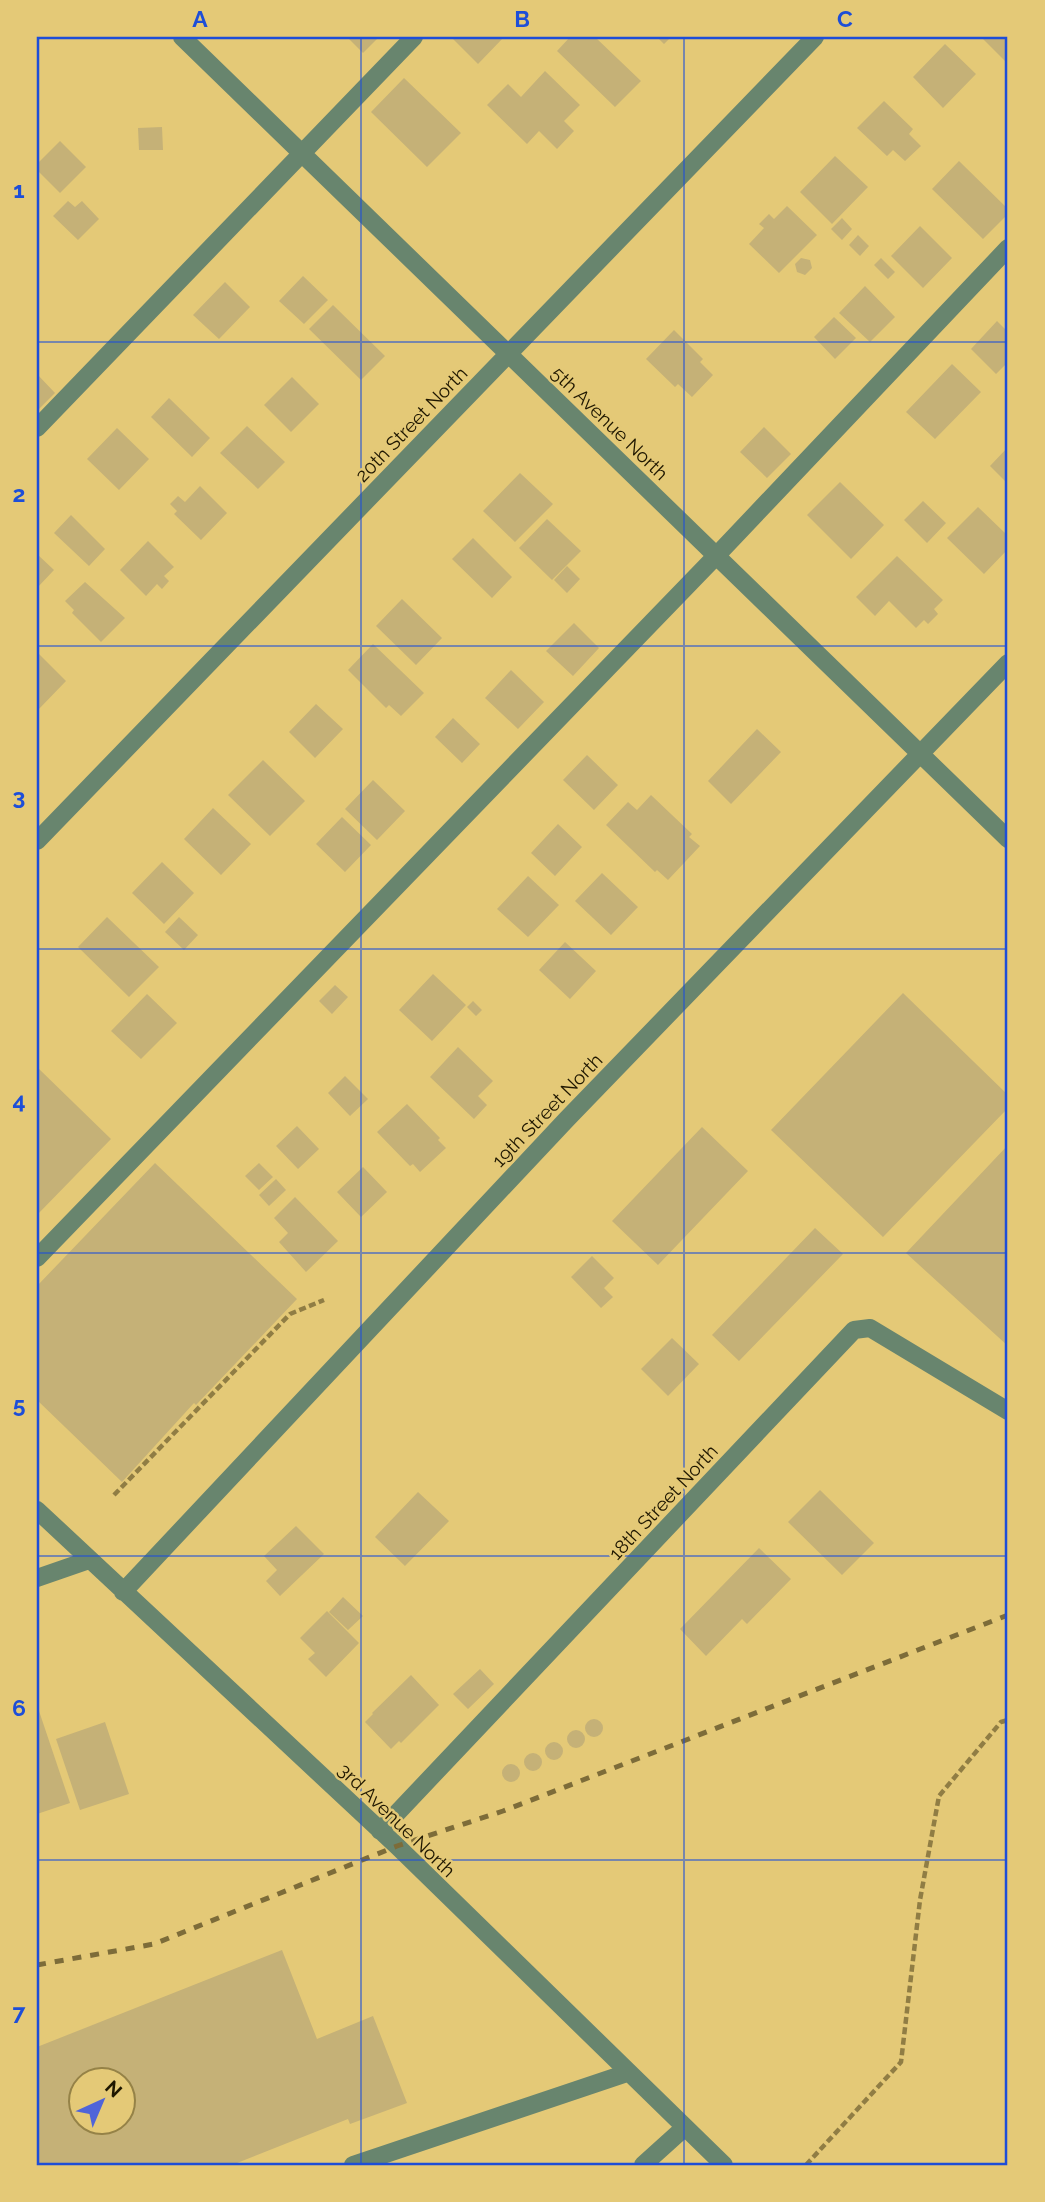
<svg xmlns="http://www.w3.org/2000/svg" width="1045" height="2202" viewBox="0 0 1045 2202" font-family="Raleway,sans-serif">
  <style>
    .building { fill: #c5b177; fill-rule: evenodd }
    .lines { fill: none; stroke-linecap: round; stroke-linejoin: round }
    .path { stroke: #907d44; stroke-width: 4.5; stroke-dasharray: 7 3.5; stroke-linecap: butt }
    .minor { stroke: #68856e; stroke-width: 18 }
    .rail { stroke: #7d6c39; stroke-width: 5; stroke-dasharray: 9 9; stroke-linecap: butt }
    .grid { fill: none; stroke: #1d4ed8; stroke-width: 2; stroke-opacity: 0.55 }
    .labels { text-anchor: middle; stroke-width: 5; stroke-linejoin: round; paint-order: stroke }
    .street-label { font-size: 19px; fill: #1f1700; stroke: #e4c977 }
    .neatline { fill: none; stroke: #1d4ed8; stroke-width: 2.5 }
    .grid-label { font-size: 23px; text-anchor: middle; font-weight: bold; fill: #1d4ed8 }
  </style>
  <rect width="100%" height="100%" fill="#e4c977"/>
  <path class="building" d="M347,37h32l-16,16z
    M451,37h53l-26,27z
    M570,37h25l46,44 -26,26 -58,-56z
    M657,37h14l-7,7z
    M981,37h27v27z
    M945,44l31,30 -33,34 -30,-31z
    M545,71l35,34 -16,16 10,10 -17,18 -18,-18 -12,13 -40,-39 21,-21 13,13z
    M404,78l57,55 -34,34 -56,-55z
    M884,101l29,28 -4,5 12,12 -16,15 -12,-11 -6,6 -30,-28z
    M162,127l1,23h-24l-1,-22z
    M60,141l26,26 -26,26 -23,-23v-6z
    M835,156l33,31 -36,37 -32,-32z
    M959,161l49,48v5l-25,25 -51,-50z
    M68,201l7,6 7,-6 17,18 -21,21 -25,-24z
    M787,206l30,29 -38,38 -30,-29 15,-16 -5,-4 10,-10 5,5z
    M842,218l10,11 -10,11 -11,-11z
    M920,226l32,32 -29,30 -32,-32z
    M858,235l11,11 -9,10 -11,-11z
    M801,258l9,2 2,8 -7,7 -8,-3 -2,-8z
    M881,258l14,14 -7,7 -14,-14z
    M303,276l25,24 -24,24 -25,-23z
    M225,282l25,25 -31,32 -26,-24z
    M865,286l30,31 -25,25 -31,-29z
    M333,305l52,51 -24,24 -52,-51z
    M834,317l22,21 -21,21 -21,-22z
    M997,321l11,11v30l-12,12 -25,-25z
    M674,330l29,29 -3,3 13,13 -21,22 -14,-13 -3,3 -29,-28z
    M952,364l29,28 -46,47 -29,-27z
    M37,374l18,19 -18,18z
    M292,377l27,27 -28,28 -27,-27z
    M169,398l41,40 -18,19 -41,-40z
    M247,426l38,36 -27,27 -38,-36z
    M764,427l27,27 -24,24 -27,-26z
    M117,428l32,31 -30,31 -32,-31z
    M1008,447v37l-18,-18z
    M520,473l33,31 -38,38 -32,-31z
    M840,482l44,43 -33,34 -44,-44z
    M200,486l27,27 -26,27 -27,-26 3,-3 -7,-7 8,-8 7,6z
    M923,501l23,22 -19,20 -23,-23z
    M978,507l27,26 3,-3v19l-24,25 -37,-36z
    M71,515l34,34 -16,17 -35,-33z
    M547,519l34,32 -29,29 -33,-32z
    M473,538l39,39 -20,21 -40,-39z
    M148,541l26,26 -10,9 5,5 -7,8 -5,-5 -11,12 -26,-26z
    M37,554l17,16 -17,18z
    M897,556l46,44 -9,9 4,5 -10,10 -4,-4 -8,8 -27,-27 -14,15 -19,-19z
    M567,566l13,13 -13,14 -13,-13z
    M85,582l40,36 -24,24 -29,-29 2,-3 -9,-9z
    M402,599l40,39 -26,27 -40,-39z
    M574,623l25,25 -26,28 -27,-25z
    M373,644l51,49 -23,23 -12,-11 -3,3 -38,-38z
    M37,652l29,29 -29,30z
    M511,670l33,32 -26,27 -33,-31z
    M316,704l27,25 -28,29 -26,-26z
    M453,718l27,26 -18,19 -27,-26z
    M757,729l24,23 -50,52 -23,-23z
    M587,755l31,30 -24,25 -31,-30z
    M263,760l42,41 -35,35 -42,-41z
    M373,780l32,31 -28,29 -32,-31z
    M651,795l41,39 -3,3 11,9 -32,34 -11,-10 -2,2 -49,-47 22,-23 9,8z
    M213,808l38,36 -30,31 -37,-36z
    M342,817l29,28 -26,27 -29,-28z
    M558,824l24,23 -27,29 -24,-23z
    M162,862l32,31 -30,31 -32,-31z
    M602,873l36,34 -27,28 -36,-34z
    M528,876l31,29 -31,32 -31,-28z
    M107,917l52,50 -30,30 -51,-50z
    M179,917l19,18 -14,15 -19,-18z
    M565,942l31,29 -26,28 -31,-29z
    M433,974l33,31 -34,36 -33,-31z
    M335,985l13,12 -16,17 -13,-13z
    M903,993l105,102v13l-125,129 -112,-107z
    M147,994l30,29 -36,36 -30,-28z
    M473,1001l9,9 -6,6 -9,-9z
    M458,1047l35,34 -15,15 9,9 -13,14 -44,-42z
    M37,1067l74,72 -74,76z
    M345,1076l23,23 -18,17 -22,-23z
    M407,1104l33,34 -2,2 8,8 -26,24 -7,-8 -3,2 -33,-34z
    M297,1126l22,23 -21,20 -22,-23z
    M702,1127l46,44 -90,94 -46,-44z
    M1008,1145v201l-102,-93z
    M155,1163l142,136 -101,106 -2,-2 -72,79 -85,-82v-114z
    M259,1163l14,14 -14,13 -14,-14z
    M363,1167l24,25 -26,25 -24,-25z
    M276,1179l10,11 -17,16 -10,-11z
    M295,1197l43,44 -32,31 -27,-30 9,-9 -14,-15z
    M815,1228l28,26 -104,107 -27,-26z
    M592,1256l22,22 -10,10 9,9 -12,11 -30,-31z
    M672,1338l27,26 -31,32 -27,-27z
    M820,1490l54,53 -32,32 -54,-53z
    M418,1492l31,29 -44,45 -30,-29z
    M296,1526l28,28 -44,42 -14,-15 11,-11 -13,-14z
    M759,1548l32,31 -44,45 -5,-5 -36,37 -26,-27z
    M343,1597l20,19 -15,14 -19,-18z
    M327,1611l32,32 -33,34 -18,-18 7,-6 -15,-15z
    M480,1669l14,15 -26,25 -15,-15z
    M411,1675l28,30 -38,38 -2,-2 -8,8 -26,-27 8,-8 -1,-1z
    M37,1705l33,98 -33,11z
    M585 1728a9 9 0 1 1 18 0a9 9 0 1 1-18 0Z
    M105,1722l24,72 -49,16 -24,-71z
    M567 1739a9 9 0 1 1 18 0a9 9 0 1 1-18 0Z
    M545 1751a9 9 0 1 1 18 0a9 9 0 1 1-18 0Z
    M524 1762a9 9 0 1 1 18 0a9 9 0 1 1-18 0Z
    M502 1773a9 9 0 1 1 18 0a9 9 0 1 1-18 0Z
    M282,1950l35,89 56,-23 34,87 -57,21 -2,-5 -116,46h-195v-118zM80,2080h42v42h-42z"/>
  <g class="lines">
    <path class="path" d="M114,1495l176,-181 34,-14
      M806,2165l95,-103 19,-162 19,-104 62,-74 7,-2"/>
    <path class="minor" d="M182,37l826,802
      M37,428l377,-391
      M37,841l778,-804
      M37,1258l680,-703 291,-307
      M37,1510l360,336 327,319
      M37,1578l52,-18
      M123,1592l444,-473 441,-456
      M380,1831l474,-501 16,-2 138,83
      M353,2165l274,-92
      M643,2165l41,-37"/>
    <path class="rail" d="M37,1965l117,-21 243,-98 106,-35 505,-196"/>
  </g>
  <path class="grid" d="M361,37v2128M684,37v2128M37,342h971M37,646h971M37,949h971M37,1253h971M37,1556h971M37,1860h971"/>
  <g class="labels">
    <g class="street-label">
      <text transform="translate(610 423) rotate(44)" y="7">5th Avenue North</text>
      <text transform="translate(411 424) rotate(-46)" y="7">20th Street North</text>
      <text transform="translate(547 1110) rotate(-46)" y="7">19th Street North</text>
      <text transform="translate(663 1502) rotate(-47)" y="7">18th Street North</text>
      <text transform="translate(397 1820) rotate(44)" y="7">3rd Avenue North</text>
    </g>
  </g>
  <rect width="1045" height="2202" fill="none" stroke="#e4c977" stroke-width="77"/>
  <g transform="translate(102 2101) rotate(44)"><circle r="33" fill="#e4c977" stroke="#958247" stroke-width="2"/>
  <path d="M0-5L12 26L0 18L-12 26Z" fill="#4f64d9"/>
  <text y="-10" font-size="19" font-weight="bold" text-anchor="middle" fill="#1f1700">N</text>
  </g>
  <rect x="38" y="38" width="968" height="2126" class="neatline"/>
  <g class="grid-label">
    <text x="200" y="27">A</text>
    <text x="522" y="27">B</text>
    <text x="845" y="27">C</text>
    <text x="19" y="198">1</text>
    <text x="19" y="502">2</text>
    <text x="19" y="805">3</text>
    <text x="19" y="1109">4</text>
    <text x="19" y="1413">5</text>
    <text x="19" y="1716">6</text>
    <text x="19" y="2020">7</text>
  </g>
</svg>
